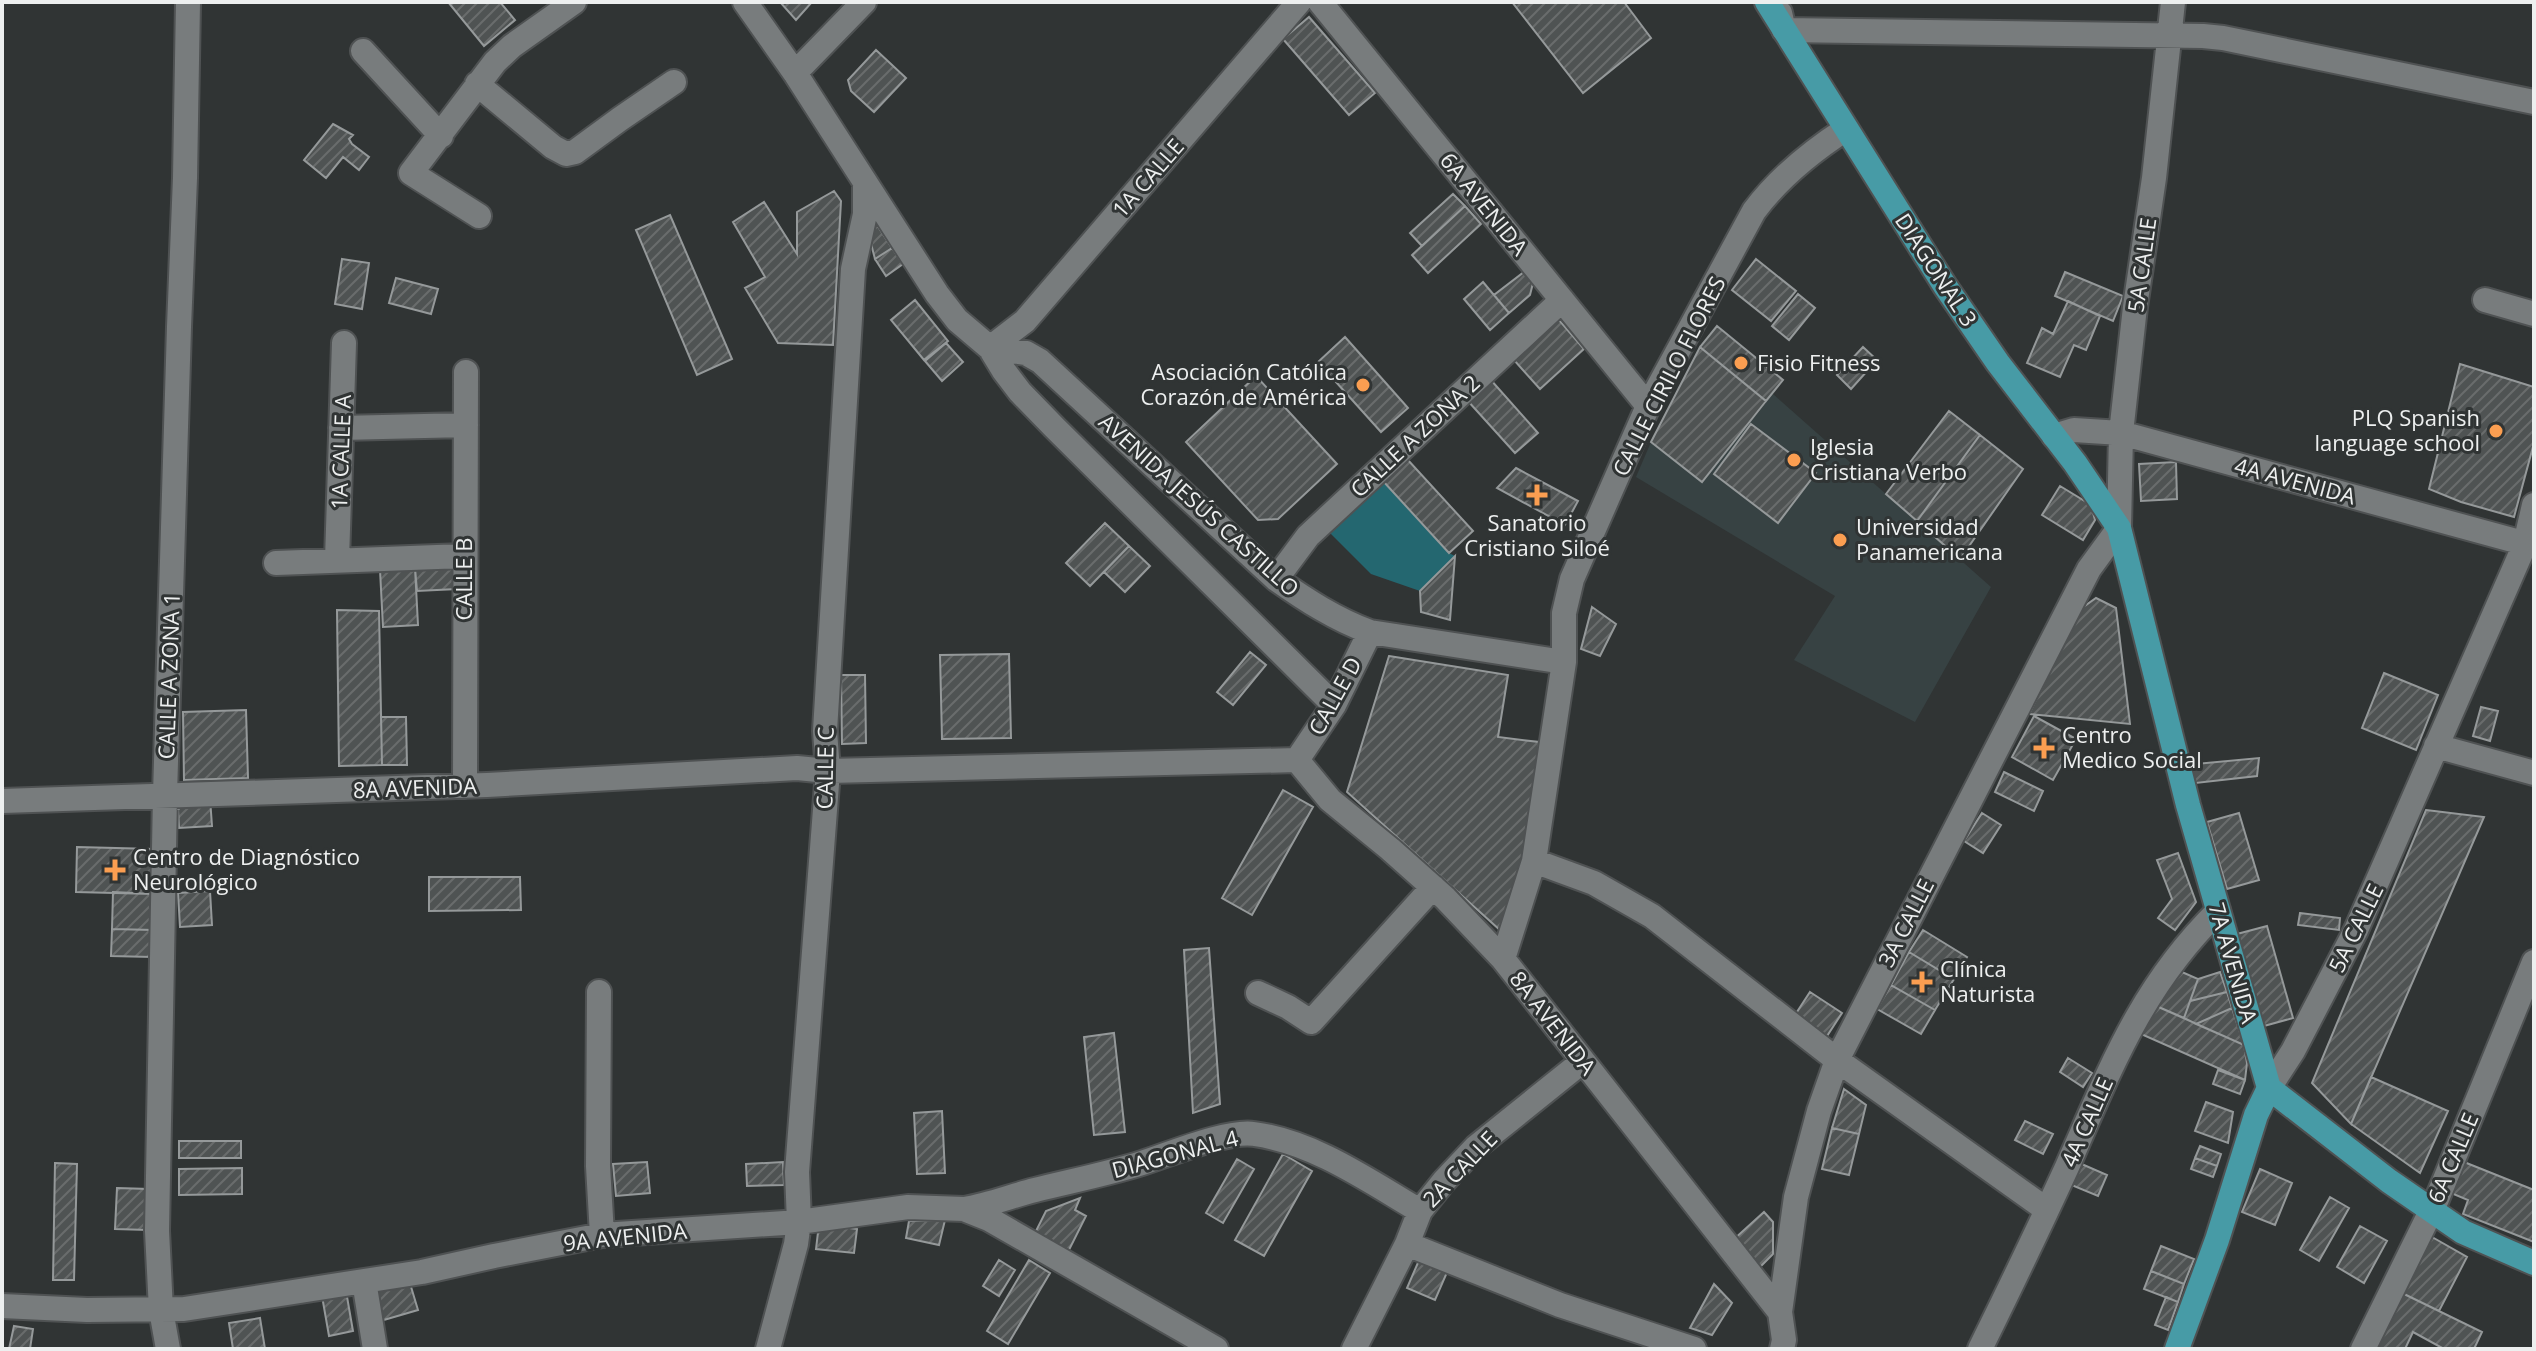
<svg xmlns="http://www.w3.org/2000/svg" width="2536" height="1351" viewBox="0 0 2536 1351" font-family="'Open Sans',sans-serif">
  <style>
    .built { fill: #374243 }
    .pitch { fill: #246770 }
    .building { fill: url(#building-hatch); stroke: #95999a; stroke-width: 2 }
    .lines { fill: none; stroke-linecap: round; stroke-linejoin: round }
    .minor-casing { stroke: #4f5253; stroke-width: 28 }
    .major-casing { stroke: #4f5253; stroke-width: 28 }
    .minor { stroke: #787c7d; stroke-width: 24 }
    .major { stroke: #479ba6; stroke-width: 24 }
    .poi-dot { fill: #fb9e51; stroke: #303434; stroke-width: 3 }
    .labels { text-anchor: middle; stroke-width: 6; stroke-linejoin: round; paint-order: stroke }
    .street-label { font-size: 22px; fill: #edefef; stroke: #303434 }
    .poi-label { font-size: 22px; fill: #edefef; stroke: #303434; text-anchor: start }
  </style>
  <defs>
    <pattern id="building-hatch" width="6" height="6" patternUnits="userSpaceOnUse" patternTransform="scale(2)"><rect width="6" height="6" fill="#4f5353"/><path d="M-1 1l2-2M0 6l6-6M5 7l2-2" fill="none" stroke="#696c6c"/></pattern>
  </defs>
  <rect width="100%" height="100%" fill="#303434"/>
  <path class="built" d="M1773,394l218,193 -76,135 -121,-62 41,-64 -199,-119 15,-35 51,39z"/>
  <path class="pitch" d="M1383,481l66,72 6,3 -35,35 -49,-17 -43,-43z"/>
  <path class="building" d="M448,2h52l15,18 -31,26z
    M780,2h32l-16,18z
    M1512,2h112l27,36 -68,55z
    M1309,17l66,76 -26,22 -66,-76z
    M876,50l30,28 -32,34 -23,-21 -3,-11z
    M333,124l20,11 -4,4 3,5 17,13 -10,13 -16,-13 -17,21 -22,-18z
    M834,191l7,10 -8,144 -55,-2 -33,-55 20,-11 -32,-55 31,-20 33,52v-42z
    M1453,194l12,12 -43,40 -12,-13z
    M1465,206l16,18 -53,49 -16,-18z
    M670,215l62,144 -35,16 -61,-145z
    M875,222l17,26 -17,11 -7,-27z
    M892,248l11,16 -17,12 -11,-17z
    M342,259l27,4 -7,46 -27,-5z
    M1756,259l40,32 -25,30 -39,-31z
    M1524,272l9,11 -3,12 -21,18 -15,-18z
    M2065,272l58,24 -10,25 -58,-25z
    M396,278l42,11 -7,25 -42,-11z
    M1483,282l26,31 -19,17 -26,-31z
    M1798,294l17,14 -26,32 -17,-14z
    M915,300l33,41 -24,19 -33,-40z
    M2068,301l32,15 -14,34 -12,-5 -14,32 -33,-14 15,-35 11,6z
    M1559,320l25,29 -44,40 -26,-29z
    M1717,326l66,54 -17,21 -66,-54z
    M1345,337l63,71 -27,24 -63,-70z
    M946,343l17,19 -21,19 -17,-20z
    M1700,347l66,54 -64,81 -51,-40z
    M1863,347l14,13 -26,29 -14,-14z
    M2460,364l74,23v56l-20,74 -53,-15 -32,-13z
    M1256,376l81,88 -59,55 -20,1 -72,-78z
    M1490,379l48,54 -23,20 -48,-53z
    M1949,411l31,24 -63,86 -31,-27z
    M1751,424l65,49 -38,50 -64,-49z
    M1980,435l43,34 -63,90 -43,-38z
    M1407,459l66,72 -24,22 -66,-72z
    M2176,462l1,37 -36,2 -2,-37z
    M1516,468l62,33 -13,24 -68,-37z
    M2060,486l31,19 4,15 -12,20 -41,-25z
    M1105,523l24,23 -39,40 -24,-23z
    M1129,546l21,20 -25,26 -21,-20z
    M1455,556l-5,64 -29,-8 -1,-21z
    M456,566l1,23 -40,2 -2,-23z
    M415,568l3,57 -35,2 -3,-57z
    M2096,598l20,10 14,116 -101,-10 53,-106z
    M1592,607l24,17 -16,32 -19,-7z
    M337,610l42,1 3,154 -43,1z
    M1250,652l16,13 -33,40 -16,-13z
    M1009,654l2,84 -69,1 -2,-84z
    M1389,656l119,19 -10,62 41,5 -10,118 -28,71 -154,-139z
    M2384,673l54,22 -22,55 -54,-22z
    M841,675h24l1,68 -24,1z
    M2481,707l17,4 -8,30 -17,-5z
    M246,710l2,68 -64,2 -1,-68z
    M2034,716l42,23 -23,41 -41,-23z
    M381,717h25l1,48h-25z
    M2259,758l-2,18 -70,8 -2,-19z
    M2004,772l39,19 -9,20 -39,-19z
    M1283,790l30,17 -61,108 -30,-17z
    M210,798l2,28 -33,2 -1,-18 9,-11z
    M2426,810l58,7 -133,307 -39,-41z
    M1982,813l19,12 -18,28 -19,-12z
    M2239,813l20,67 -32,9 -20,-67z
    M77,847l77,2 -1,45 -77,-2z
    M2178,853l18,49 -21,28 -17,-12 14,-19 -15,-39z
    M429,877h91l1,33 -92,1z
    M210,891l2,34 -32,2 -2,-34z
    M113,892l40,2v36l-41,-1z
    M2300,913l40,5 -1,12 -41,-5z
    M2267,926l26,92 -29,8 -27,-92z
    M112,929l41,1 -1,27 -41,-1z
    M1923,930l44,27 -13,22 -45,-27z
    M1209,948l11,156 -27,9 -9,-163z
    M1909,952l45,27 -19,31 -44,-25z
    M2175,969l23,10 -14,39 -30,-13z
    M2220,972l7,20 -37,9 8,-22z
    M1891,985l44,25 -14,24 -44,-25z
    M1810,992l32,21 -15,23 -32,-21z
    M2227,992l5,16 -36,16 -12,-6 6,-17z
    M2154,1005l90,40 3,18 -2,17 -104,-46z
    M2232,1008l12,37 -48,-21z
    M1114,1033l11,99 -31,3 -10,-98z
    M2068,1058l24,15 -9,14 -23,-15z
    M2218,1070l27,10 -5,14 -27,-10z
    M2371,1077l77,34 -28,62 -69,-49z
    M1844,1089l22,16 -7,29 -27,-6z
    M2206,1102l27,10 -5,31 -33,-12z
    M942,1111l3,62 -28,1 -3,-61z
    M2025,1121l28,13 -10,20 -28,-14z
    M1832,1128l27,6 -10,41 -27,-6z
    M179,1141h62v17h-62z
    M2200,1146l21,8 -4,12 -22,-8z
    M1283,1154l29,17 -48,85 -29,-16z
    M2195,1158l22,8 -4,11 -22,-8z
    M1237,1159l17,10 -31,54 -17,-10z
    M647,1162l3,31 -34,3 -3,-32z
    M783,1162l1,23 -37,1 -1,-22z
    M2077,1162l30,13 -9,21 -29,-12z
    M2464,1162l70,28v52l-71,-28 5,-14 -17,-7z
    M55,1163l22,1 -3,116h-21z
    M242,1168v26l-63,1v-26z
    M2260,1169l32,14 -17,42 -33,-13z
    M117,1188l32,1 -1,41 -33,-1z
    M2330,1197l19,11 -30,53 -19,-11z
    M1080,1198l-5,12 11,6 -18,36 -34,-17 12,-24z
    M1764,1212l9,10v32l-14,14 -26,-28z
    M945,1220l-6,25 -33,-7 3,-17z
    M819,1224l38,5 -3,24 -38,-4z
    M2360,1226l27,15 -23,42 -27,-16z
    M2432,1237l35,20 -28,54 -37,-18z
    M2161,1246l33,13 -10,25 -33,-13z
    M1420,1258l28,12 -13,30 -28,-12z
    M999,1260l16,10 -16,26 -16,-10z
    M1029,1260l21,13 -42,71 -21,-13z
    M2151,1271l33,13 -6,18 -34,-13z
    M409,1280l9,30 -41,12 -8,-29z
    M1714,1284l18,19 -20,32 -22,-7z
    M346,1291l7,40 -24,5 -7,-40z
    M2402,1293l80,39 -8,17h-30l-31,-17 -8,17h-31z
    M2166,1297l12,5 -10,28 -13,-5z
    M260,1318l5,31h-32l-4,-26z
    M14,1326l19,3 -3,20h-21z"/>
  <g class="lines">
    <g class="minor-casing">
      <path id="minor" d="M745,2l50,71 142,221 20,26 33,28 14,23 16,21 34,35 280,278
        M1320,2l328,404
        M1780,13l4,17 419,6 20,2 311,64
        M363,51l78,85
        M795,73l69,-71
        M477,84l76,63 13,7 9,-2 45,-33 54,-37
        M479,216l-68,-43 84,-111 17,-16 62,-44
        M2485,300l49,14
        M990,348l36,5 14,8 236,218c30,21 59,40 94,53l194,30
        M990,348l35,-27 274,-319
        M341,428l125,-3
        M2054,436l20,-6 47,3 413,113
        M337,560l7,-217
        M276,563l188,-7
        M1276,579l32,-43 254,-236
        M2436,746l98,27
        M1297,760l33,40 60,49 55,49 58,61 277,353
        M1297,760l37,-55 36,-73
        M465,786l1,-414
        M2,801l485,-16 310,-17 31,3 469,-11
        M1534,861l60,22 58,33 185,144 210,150
        M1503,959l31,-98 30,-199v-49l8,-34 76,-173 106,-195c24,-32 58,-60 92,-82
        M599,992l-1,174 4,69
        M1258,993l30,14 23,15 122,-135
        M2269,1088l24,-37 63,-121 169,-386 9,-39
        M964,1209c25,-4 47,-13 71,-19 36,-9 72,-16 107,-27 28,-9 85,-33 112,-29 60,8 115,47 166,77
        M1407,1244l153,61 134,44
        M364,1281l11,68
        M2,1306l85,4 97,-1 238,-37 72,-16 108,-21 197,-13 109,-15 56,2 25,10 227,130
        M168,1349l-7,-39 -4,-79 8,-436 14,-468 6,-149 3,-176
        M768,1349l28,-105 3,-22 -2,-50 31,-401 -3,-40 28,-462 12,-55v-30
        M1354,1349l53,-105 13,-33 24,-30 32,-34 107,-86
        M1782,1349l2,-9 -4,-28 16,-115 23,-86 18,-51 252,-491 30,-41 2,-95 14,-126 19,-129 19,-176
        M1980,1349c30,-61 59,-121 87,-182 43,-97 73,-179 151,-256
        M2363,1349l74,-150 97,-237"/>
    </g>
    <g class="major-casing">
      <path id="major" d="M1767,2l178,284 53,77 77,100 44,65 69,277 81,283 120,93 74,51 71,31
        M2177,1349l40,-109 39,-125 13,-27"/>
    </g>
    <use href="#minor" class="minor"/>
    <use href="#major" class="major"/>
  </g>
  <g class="poi-dot">
    <circle cx="1741" cy="363" r="8"/>
    <circle cx="1363" cy="385" r="8"/>
    <circle cx="2496" cy="431" r="8"/>
    <circle cx="1794" cy="460" r="8"/>
    <path d="M1533 483h8v8h8v8h-8v8h-8v-8h-8v-8h8z"/>
    <circle cx="1840" cy="540" r="8"/>
    <path d="M2040 736h8v8h8v8h-8v8h-8v-8h-8v-8h8z"/>
    <path d="M111 858h8v8h8v8h-8v8h-8v-8h-8v-8h8z"/>
    <path d="M1918 970h8v8h8v8h-8v8h-8v-8h-8v-8h8z"/>
  </g>
  <g class="labels">
    <g class="street-label">
      <text transform="translate(1148 178) rotate(-49)" y="8">1A CALLE</text>
      <text transform="translate(1484 204) rotate(51)" y="8">6A AVENIDA</text>
      <text transform="translate(2142 265) rotate(-82)" y="8">5A CALLE</text>
      <text transform="translate(1936 270) rotate(57)" y="8">DIAGONAL 3</text>
      <text transform="translate(1669 376) rotate(-63)" y="8">CALLE CIRILO FLORES</text>
      <text transform="translate(1415 436) rotate(-43)" y="8">CALLE A ZONA 2</text>
      <text transform="translate(341 452) rotate(-88)" y="8">1A CALLE A</text>
      <text transform="translate(2295 481) rotate(15)" y="8">4A AVENIDA</text>
      <text transform="translate(1199 505) rotate(42)" y="8">AVENIDA JESÚS CASTILLO</text>
      <text transform="translate(464 579) rotate(-90)" y="8">CALLE B</text>
      <text transform="translate(169 676) rotate(-88)" y="8">CALLE A ZONA 1</text>
      <text transform="translate(1335 696) rotate(-61)" y="8">CALLE D</text>
      <text transform="translate(825 768) rotate(-89)" y="8">CALLE C</text>
      <text transform="translate(415 788) rotate(-2)" y="8">8A AVENIDA</text>
      <text transform="translate(1906 923) rotate(-63)" y="8">3A CALLE</text>
      <text transform="translate(2356 928) rotate(-64)" y="8">5A CALLE</text>
      <text transform="translate(2233 963) rotate(74)" y="8">7A AVENIDA</text>
      <text transform="translate(1553 1023) rotate(52)" y="8">8A AVENIDA</text>
      <text transform="translate(2087 1122) rotate(-66)" y="8">4A CALLE</text>
      <text transform="translate(1175 1154) rotate(-15)" y="8">DIAGONAL 4</text>
      <text transform="translate(2453 1158) rotate(-67)" y="8">6A CALLE</text>
      <text transform="translate(1460 1169) rotate(-46)" y="8">2A CALLE</text>
      <text transform="translate(625 1237) rotate(-6)" y="8">9A AVENIDA</text>
    </g>
    <g class="poi-label">
      <text x="1757" y="371">Fisio Fitness</text>
      <text x="1347" y="380" text-anchor="end">Asociación Católica<tspan x="1347" dy="25">Corazón de América</tspan></text>
      <text x="2480" y="426" text-anchor="end">PLQ Spanish<tspan x="2480" dy="25">language school</tspan></text>
      <text x="1810" y="455">Iglesia<tspan x="1810" dy="25">Cristiana Verbo</tspan></text>
      <text x="1537" y="531" text-anchor="middle">Sanatorio<tspan x="1537" dy="25">Cristiano Siloé</tspan></text>
      <text x="1856" y="535">Universidad<tspan x="1856" dy="25">Panamericana</tspan></text>
      <text x="2062" y="743">Centro<tspan x="2062" dy="25">Medico Social</tspan></text>
      <text x="133" y="865">Centro de Diagnóstico<tspan x="133" dy="25">Neurológico</tspan></text>
      <text x="1940" y="977">Clínica<tspan x="1940" dy="25">Naturista</tspan></text>
    </g>
  </g>
  <rect width="2536" height="1351" fill="none" stroke="#edefef" stroke-width="8"/>
</svg>
